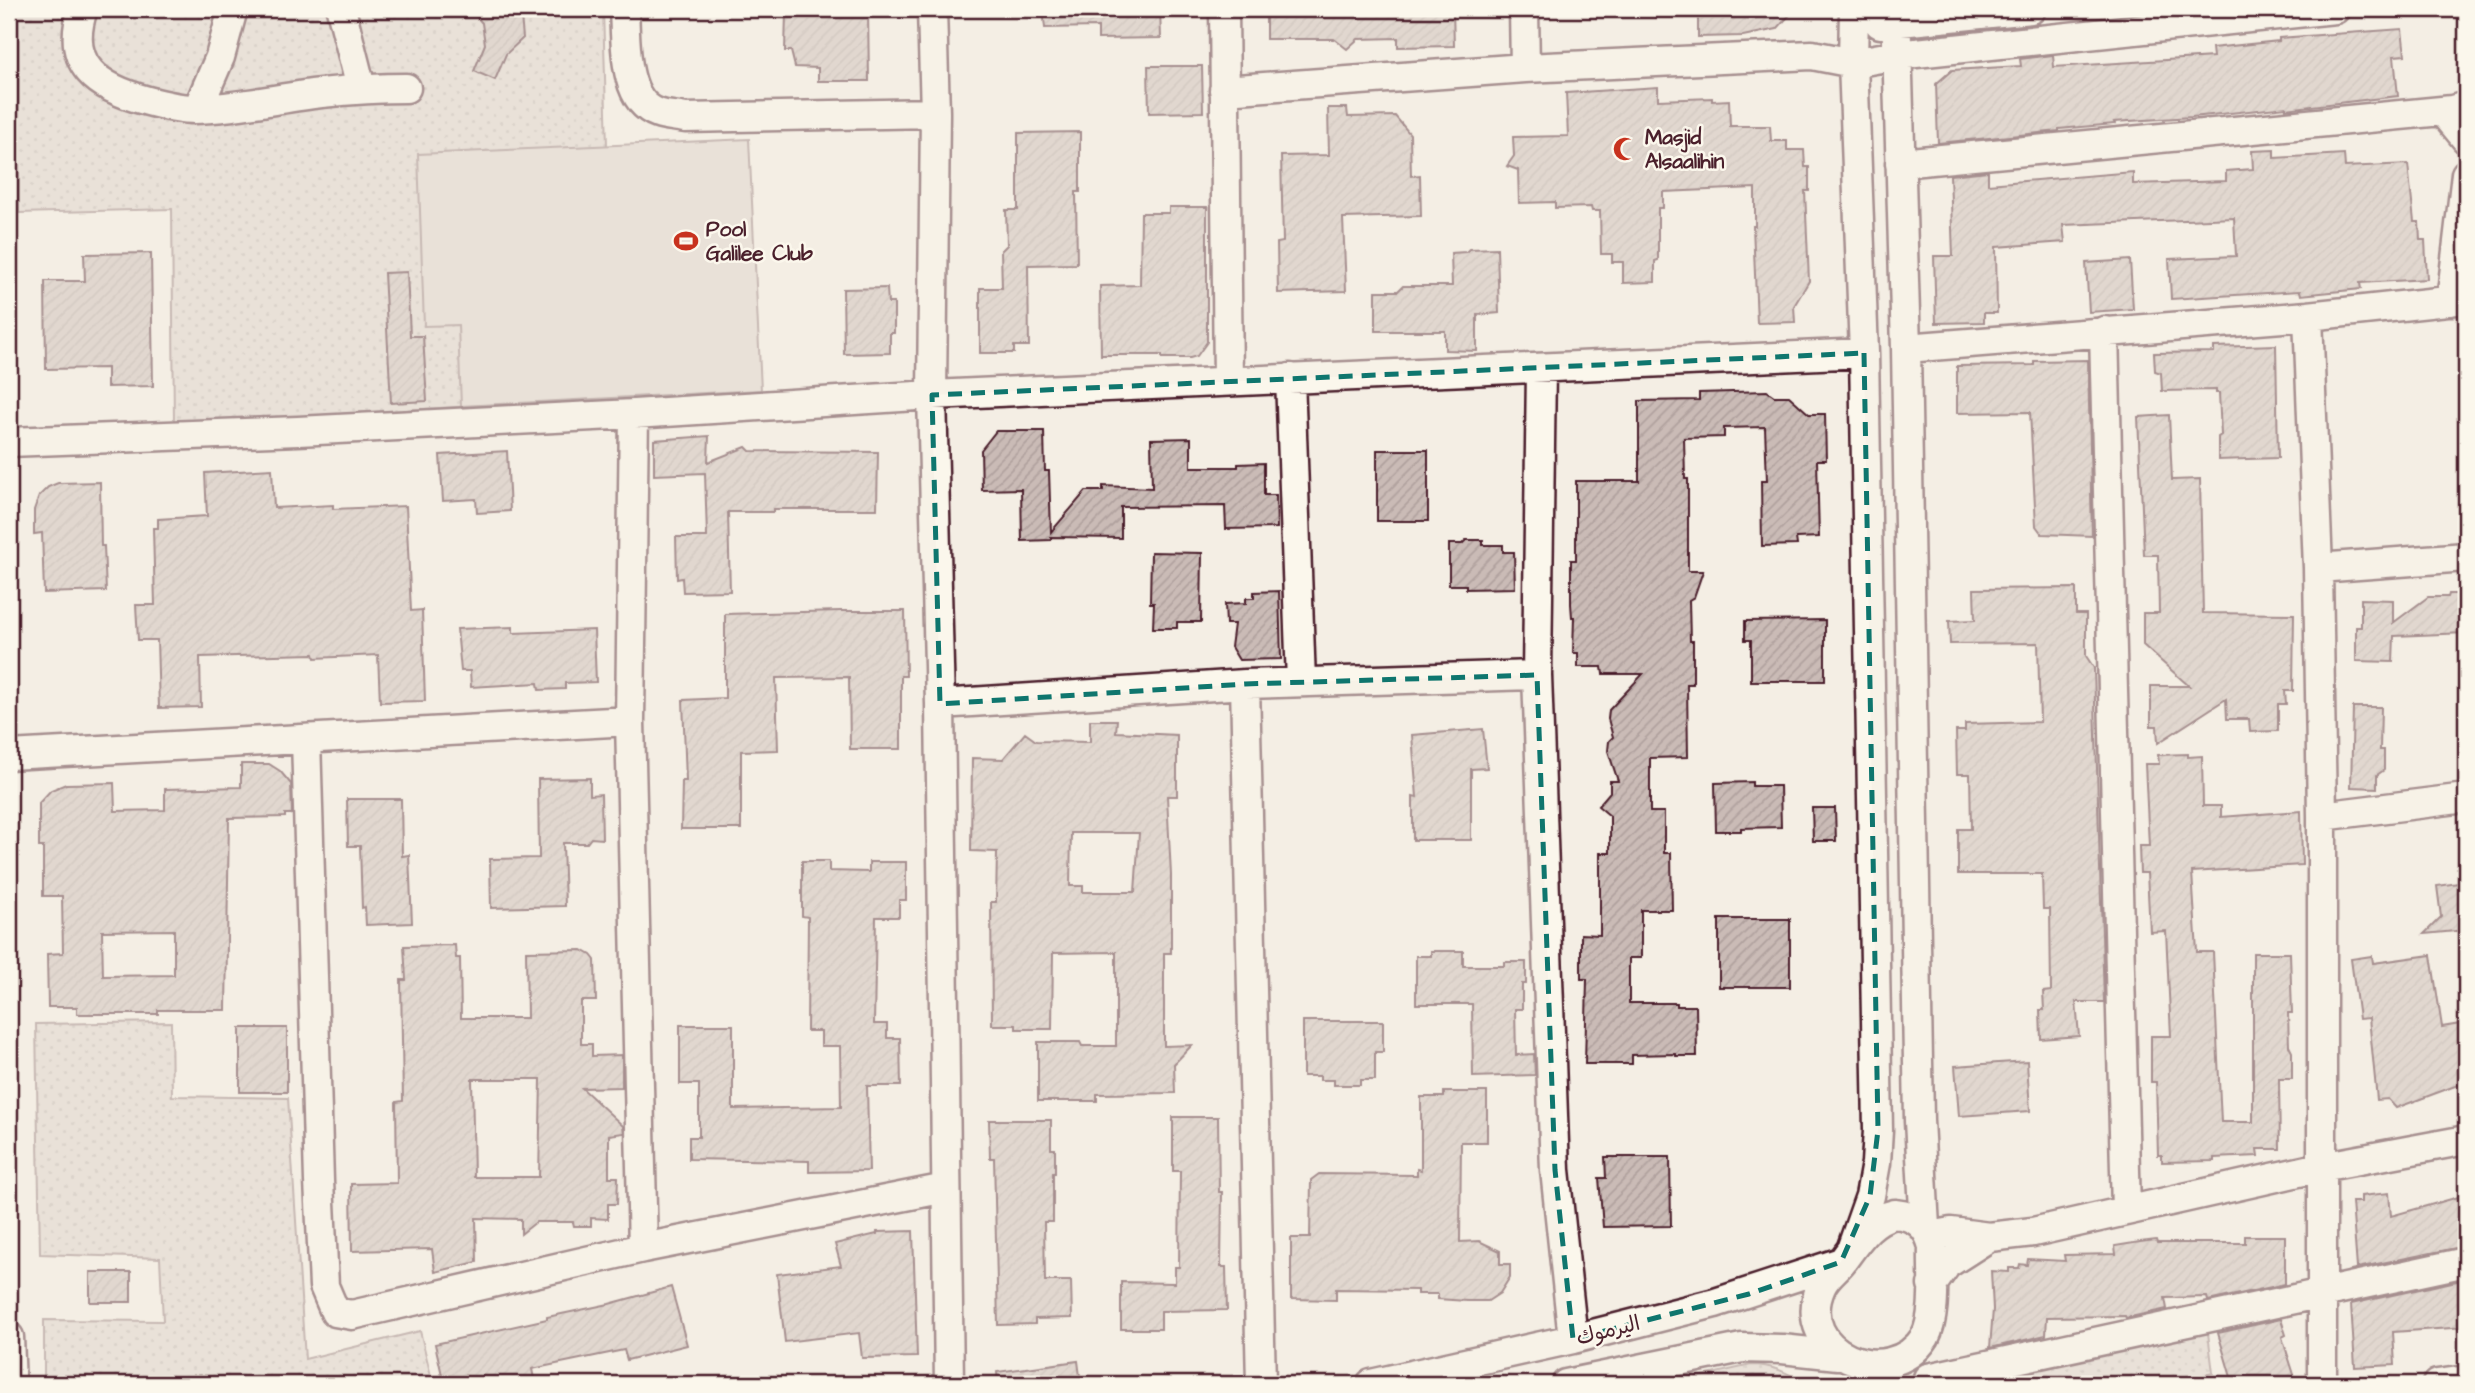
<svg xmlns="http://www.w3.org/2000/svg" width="2475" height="1393" viewBox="0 0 2475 1393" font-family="'Architects Daughter','Playpen Sans Arabic',sans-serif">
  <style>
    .green { fill: url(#green-dots); stroke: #92787a; stroke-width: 2 }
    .pitch { fill: #dbd0c9; stroke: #92787a; stroke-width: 2 }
    .building { fill: url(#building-hatch); stroke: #4a1f2b; stroke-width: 2; fill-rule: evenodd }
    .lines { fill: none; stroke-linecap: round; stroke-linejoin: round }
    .minor-casing { stroke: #4a1f2b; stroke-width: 33 }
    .minor { stroke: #fbf7ec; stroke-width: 28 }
    .marked { fill: none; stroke: #0f766e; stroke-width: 5; stroke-dasharray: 14 9; stroke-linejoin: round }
    .labels { text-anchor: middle; stroke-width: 5; stroke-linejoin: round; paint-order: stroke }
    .poi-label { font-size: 21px; font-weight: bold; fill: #4a1f2b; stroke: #fbf7ec; text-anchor: start }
    .street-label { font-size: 21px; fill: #4a1f2b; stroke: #fbf7ec }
  </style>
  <defs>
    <pattern id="green-dots" width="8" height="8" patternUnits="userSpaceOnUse" patternTransform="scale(1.75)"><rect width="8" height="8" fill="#dbd0c9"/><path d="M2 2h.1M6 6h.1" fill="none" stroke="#bdb2ad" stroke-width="1.8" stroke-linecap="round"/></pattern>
    <pattern id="building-hatch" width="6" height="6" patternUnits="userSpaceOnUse" patternTransform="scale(1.75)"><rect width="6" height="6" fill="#cabbb6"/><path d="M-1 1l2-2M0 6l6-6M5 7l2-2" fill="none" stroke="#afa09d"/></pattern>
  </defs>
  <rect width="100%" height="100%" fill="#f4eee4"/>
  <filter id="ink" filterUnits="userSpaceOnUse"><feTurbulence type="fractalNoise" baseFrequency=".0143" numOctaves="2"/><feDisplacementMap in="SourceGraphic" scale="14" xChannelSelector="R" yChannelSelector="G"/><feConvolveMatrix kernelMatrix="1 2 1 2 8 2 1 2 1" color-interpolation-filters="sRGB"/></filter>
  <g filter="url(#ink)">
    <path class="green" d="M18,9h585l4,137 13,251 -446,27 -2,-215 -153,4z
      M171,1022l1,74 116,2 17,261 115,-28 13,53h-389v-64l119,1 -3,-63 -120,-4 -4,-230z
      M2207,1325l6,48 -52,11h-148l-2,-14z
      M1751,1365c22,0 37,8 56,19h-139z"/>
    <path class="pitch" d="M749,139l12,251 -300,16 -3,-81 -34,1 -6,-172z"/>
    <path class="building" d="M470,9h31l20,7 2,22 -17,16 -11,26 -21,-9 11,-27 -3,-21z
      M1043,9h117l1,29 -63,1v-12l-53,1z
      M1266,9h187l1,37 -56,1v-9l-40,1 -11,10 -13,-10h-68z
      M1698,9h97l-18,20 -34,7 -45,1z
      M868,10l1,71h-51v-13l-23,-1 -4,-16h-6l1,-39z
      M2402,29l3,26 -11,1 4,40 -112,13v-2l-94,10 -78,5 1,2 -56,5v2l-121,12 -2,-59 16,-14 69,-4 -1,-7 33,-4 1,12 159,-10 -1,-9 67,-7v-3z
      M1148,66h54l1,46 -54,1z
      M1658,87v13l54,-2v3l17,-1 1,26h40l1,15h16v9h17l1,17h4v24h-4l4,90 -15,25 1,16 -38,1 -4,-97h2v-38l-92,4v16h-5v52l-3,1v21l-32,1v-21h-11v-8h-11l-1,-43h-8l-1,-4 -36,1v-6l-36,1 -1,-33 -11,-4 7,-10 -1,-19 55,-1 -2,-43z
      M1328,108h19l1,9 47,-1 15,18 1,42 9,-1 1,41 -78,2 3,73 -68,2 -1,-50 6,-1 -2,-86 48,-1z
      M1080,132v60h-4l1,72 -49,1 1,81h-15v7h-34v-65h22l-1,-37 6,-6 -1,-35h12v-77z
      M2274,150v8l70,-4 1,13 63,-3 6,58h5l1,18h5l2,39 -67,4 1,6 -60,6 -1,-4 -129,8 -2,-40 67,-3 -2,-38 -171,7 2,17 -69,5 1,66h-13v9l-48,1 -2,-67h19l-3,-81 38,-4v13l145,-12v12l93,-3v-10l27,-2 -1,-18z
      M1169,207h38v135l-10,14 -7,2h-28v-3h-61l-1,-69 40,-1 1,-72h28z
      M1497,248l2,65 -22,2v36l-32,-1v-19h-69v-40h22l5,-5h49l-1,-33 15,-1 3,-3z
      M151,253l2,133 -46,1v-19l-61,1 -1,-88h40l-1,-27z
      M2130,260l3,49 -44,3 -3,-49z
      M407,272l3,64h13l4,65 -36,2 -7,-130z
      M887,288l1,15h6v30h-4v20l-46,1 -1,-65z
      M2276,345l2,113 -60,2v-23l3,-2 -2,-42h-3v-3l-54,1 -1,-18 -6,-2 -1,-18 60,-1v-5z
      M2088,360l4,176 -50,-2 -6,-8 -6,-114 -73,1v-47l77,-1v-4z
      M1767,391l7,5h15l20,18h16l1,46h-9l2,77 -23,1 1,7 -35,1 -1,-65h6l-2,-54 -41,1v9l-40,1 1,41h3v92h15l-9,26 -5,3 1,41h3v43h-6l1,73 -38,1v54h14v41h7l1,57h-31v48h-12v45h48v3h19l1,50h-21v-2l-44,1v9h-47l2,-85h-6v-45l19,1v-82h10v-37l-12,-10 12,-14v-11h8l-10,-30 1,-10 4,-4 -5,-18 1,-9 34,-36h-40l-1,-7h-24v-14h-5l1,-36h-2l-1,-13v-44h5v-79h63v-80l60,-1v-7z
      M2169,415l3,65 28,-1 3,134 91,1 -1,77h-8l1,13h-8v27l-28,1 -1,-13h-22l-1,-20 -68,44 -1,-17h-6v-40h38l-46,-41v-32h16l-1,-58h-14l-6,-138z
      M996,431h48l1,40h4l2,61 35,-41h17v-5l49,2 -1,-49 40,-1v29h47v-3l26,-1v32h12l1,33 -51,1 -1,-23 -104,1v31l-70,-1v3l-29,1 -1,-52 -39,1 -1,-40z
      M709,436l-1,26 38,-15 4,4 128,1 -1,57h-104v3h-45l2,79 -47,1 -1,-14 -5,1 -1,-42h31l-2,-64 -51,2v-35z
      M1377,450h51v71h-51z
      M507,451l3,60 -33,2 -1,-14 -33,2 -3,-46z
      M272,469l2,39 59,-3v4l73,-3 5,105 11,-1 3,91 -45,1 -2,-47 -63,3 -1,-4 -114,3 1,50 -42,1 -2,-68h-19l-2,-35h19l-2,-77h5v-9l49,-3 -2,-43z
      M100,482l1,64h3l2,45 -62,2 -2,-60 -8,1v-24l5,-14 9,-9 10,-4z
      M1466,540h17v5h20v7h11l1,36 -49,1v-4h-17v-41h13z
      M1151,552l51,1 -1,69h-24v6h-24l1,-25h-4z
      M2076,588v26h10v42l8,12 10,334h-28l3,34 -38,3 -1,-29h4l-1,-18 8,-1 -1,-82h-7l-1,-35h-84v-45h13l-1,-55h-13l-1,-43h9v-7l75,-2 -2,-79 -88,1 -1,-23 26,-1 -1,-31z
      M1279,591l2,68 -42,1 -8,-13 3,-23h-8l-1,-20 21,-1v-5h8v-6z
      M2449,594h17v39l-72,3 -1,26 -37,-1v-34h5v-28l32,1v23l35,-26h20z
      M841,611h64l1,65h-5v73h-51l-1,-72 -73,1 2,72 -37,1v78h-60l1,-48h4l-3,-81 42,-2v-84z
      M1825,620v61h-74v-41h-6v-19z
      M513,627v6l81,-3 2,52 -31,1v6l-26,1 -1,-7 -67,4 -1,-16h-9l-4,-42z
      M2353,707h28l-1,43h4v20l-7,5v13l-26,-1z
      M1090,720h27l-1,12 61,3v61h-10l4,79v78h-7v93l28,-1 -18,19 1,29 -78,1v7h-59v-59h42l2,4h34v-94l-63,1 -1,76h-36v-4h-24l-1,-123h5l1,-50 -26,-1 1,-93 31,1 22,-26 11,8 54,1zM1071,833h68l-4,59h-52v-6h-13z
      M1483,729l4,39 -16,1v71h-58v-44l4,1 -5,-62z
      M2188,754v3l14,-1 1,50h18v11l80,-6 1,54 -110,7 5,80h16l8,170h32v-169h37l2,60h-4l1,33 3,6v27h-13l1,70h-23l1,7 -44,2v3l-52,1v-7h-4l-2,-73h-5v-46h20l-5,-105 -16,1 -3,-59h-7l-1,-27h10l-4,-82h14l-1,-9z
      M241,764h28l11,7 11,13 1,30h-7v3l-56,1 -3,192h-68v4h-81v-7h-29l-1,-53 16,-1 -1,-57h-19v-49h-4v-44l12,-13 15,-6 48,-1 1,28 50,-1v-21l76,-2zM174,930v45l-71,1 -1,-45z
      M590,778v17l11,-1 1,45 -11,-1 -4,5h-24l2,63 -74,2 -1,-49 49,-1 -1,-79z
      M1752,782v4h28l1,41 -40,1v3h-25l-1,-48z
      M347,799h54l1,57 7,-1 3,68 -46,2 -1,-18 -3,1 -2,-62h-12z
      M1812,808h23l1,33h-23z
      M802,861h27v10l40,1v-10h37v38h-7v17h-23l-2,107h13v14h13l1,48h-34l2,85 -60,1v-11l-120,-2v-22h10v-53h-19v-59h53v84l108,-2 -1,-61h-19v-15h-14l1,-114 -6,-1z
      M2466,882v48l-42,4 17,-17 -4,-31z
      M1719,919h71v68h-71z
      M455,945l1,13h4l1,60h66l-1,-67 56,-1 9,5 4,5 1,41h-15v43h11v12l30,-1v32l-40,1 41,38 1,7 -15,2v42h9l-1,27h-9v15l-17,-1v8h-17l-1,-4h-37l-15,12v-15l-45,-1 1,44 -42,10 -3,-23 -80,2 -1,-67 46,-1 -1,-81 7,-1 -2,-121h5l-2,-34zM472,1079h69l-2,98h-65z
      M1431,951h32v15h41v-4h22v22h-4v25h-7l1,46 18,-1 1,21 -62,2 -1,-73h-56v-48h15z
      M2431,955l11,72 24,-4v59l-70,26 -8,-9 -11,1 -8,-82 -10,1 -8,-60 21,-3 1,7z
      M1303,1021h80v31h-8v28h-15v5h-26v-5h-14v-4h-17z
      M240,1028h47v64h-47z
      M2027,1061l3,50 -71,5 -4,-50z
      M1444,1092h43v50h-26l-1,100 19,-1 21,10v13h10v13l-10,16 -12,8h-21l-29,-2v-5h-21v-4l-81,-1v11l-45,-1v-61h19l1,-58 8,-6 98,1v-6l4,1v-73h23z
      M1173,1117h45l1,75h3l-1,75h5l1,43 -66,1v18h-40v-47l54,1v-16h4l1,-96h-7z
      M989,1120h62v29h4v24h-2v49h-9l1,59h26l1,37 -37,1v5l-37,1 -4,-167h-4z
      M1605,1157h65l1,69 -68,1 -4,-49h7z
      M2389,1193l2,23 71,-20 4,16v34l-109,22 -5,-66h9v-6z
      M913,1231l4,126 -55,1 -3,-25 -74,9 -8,-68 64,-8 -6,-22 42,-10v-2z
      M2245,1236h40v48l-77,17 -1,-4 -42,1 2,11 -41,9 -1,-2 -78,1 -1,18 -56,13 3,-39 -2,-38 18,1v-4h10l1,-4 7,1 1,-6 37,2 -1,-6 52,-1 -1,-8 25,-4 16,-2 1,3h88z
      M90,1272h41v30h-41z
      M2466,1279v48l-73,5 2,33 -40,2 -4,-63z
      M671,1287l16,58 -60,15 -3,-10 -92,19 3,15h-91l-9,-40 112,-25v-2l62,-13z
      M2281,1319l5,16 -4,2 15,47h-64l-15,-51z
      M1078,1361l3,23h-83l-1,-12z"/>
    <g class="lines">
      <g class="minor-casing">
        <path id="minor" d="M83,9c-19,56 15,79 65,92 15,4 31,8 47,8 43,-1 84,-11 126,-16 29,-3 57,-5 85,-5
          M341,9l20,79
          M624,9c2,30 -2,92 34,104 8,3 18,3 27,5l250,-5
          M932,9l3,104 -3,282 8,309 9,680
          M1224,9l4,372
          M1524,9l1,59
          M1896,9l10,339 13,773 6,106
          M1880,24l151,-15
          M1224,90l301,-22 287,-13 41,8 44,-8 438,-46
          M198,108l22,-51 13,-48
          M2443,111l23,28
          M1900,163l552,-53 14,-4
          M2451,301l15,-127
          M2308,316l10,252 4,248v568
          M2104,331l22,880
          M1906,348l402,-32 158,-17
          M1541,368l-4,307 18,495 18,169
          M1290,378l11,304
          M634,414l-4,307 13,527
          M9,442l289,-11 336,-17 298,-19 932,-42
          M2318,568l148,-11
          M1245,684l16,700
          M940,704l305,-20 292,-9
          M306,739l13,442 5,105 11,26 17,3 291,-67 303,-60
          M9,755l621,-34
          M2322,816l144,-18
          M1895,1214c21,2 33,12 38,33 -1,25 4,68 -8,90 -36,56 -133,16 -104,-50 5,-12 16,-18 23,-28 14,-19 27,-40 51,-45z
          M1930,1236l21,-4 38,5 44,-5 288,-65 145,-27
          M1852,1247l18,-51 6,-33 2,-33 -14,-777 -11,-290 1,-54
          M1932,1285l15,-21 42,-27
          M9,1337l2,47
          M1928,1378l538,-116
          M1371,1384l202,-45 142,-36 126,-41
          M1566,1384l176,-36 40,1 56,6
          M2437,1384l29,-4"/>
      </g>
      <use href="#minor" class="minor"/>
    </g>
  </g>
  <path d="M0 0H2475V1393H0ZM1864,353l14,777 -8,66 -29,66 -92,32 -176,45 -18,-169 -18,-495 -292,9 -305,20 -8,-309z" fill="#f4eee4" fill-opacity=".55" fill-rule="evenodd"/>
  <path class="marked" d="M1864,353l14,777 -8,66 -29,66 -92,32 -176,45 -18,-169 -18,-495 -292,9 -305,20 -8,-309z"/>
  <defs>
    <g id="mosque-bare" transform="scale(1.89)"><path d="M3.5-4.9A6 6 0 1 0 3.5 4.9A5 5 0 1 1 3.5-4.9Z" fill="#c8321e" stroke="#fbf7ec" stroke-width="2.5" paint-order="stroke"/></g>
    <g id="stadium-bare" transform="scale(1.89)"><path d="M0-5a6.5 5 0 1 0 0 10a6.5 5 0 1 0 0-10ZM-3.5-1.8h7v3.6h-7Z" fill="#c8321e" stroke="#fbf7ec" stroke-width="2.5" paint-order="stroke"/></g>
  </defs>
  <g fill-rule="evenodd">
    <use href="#mosque-bare" x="1625" y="149"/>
    <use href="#stadium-bare" x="686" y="241"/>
  </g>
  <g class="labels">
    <g class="poi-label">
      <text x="1645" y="144">Masjid<tspan x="1645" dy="24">Alsaalihin</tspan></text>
      <text x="706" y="236">Pool<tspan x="706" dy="24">Galilee Club</tspan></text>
    </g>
    <g class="street-label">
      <text transform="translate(1608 1330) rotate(-14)" y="7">اليرموك</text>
    </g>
  </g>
  <rect width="2475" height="1393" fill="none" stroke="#fbf7ec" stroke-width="35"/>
  <rect x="18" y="18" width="2440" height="1358" fill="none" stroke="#4a1f2b" stroke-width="2.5" filter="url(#ink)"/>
</svg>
